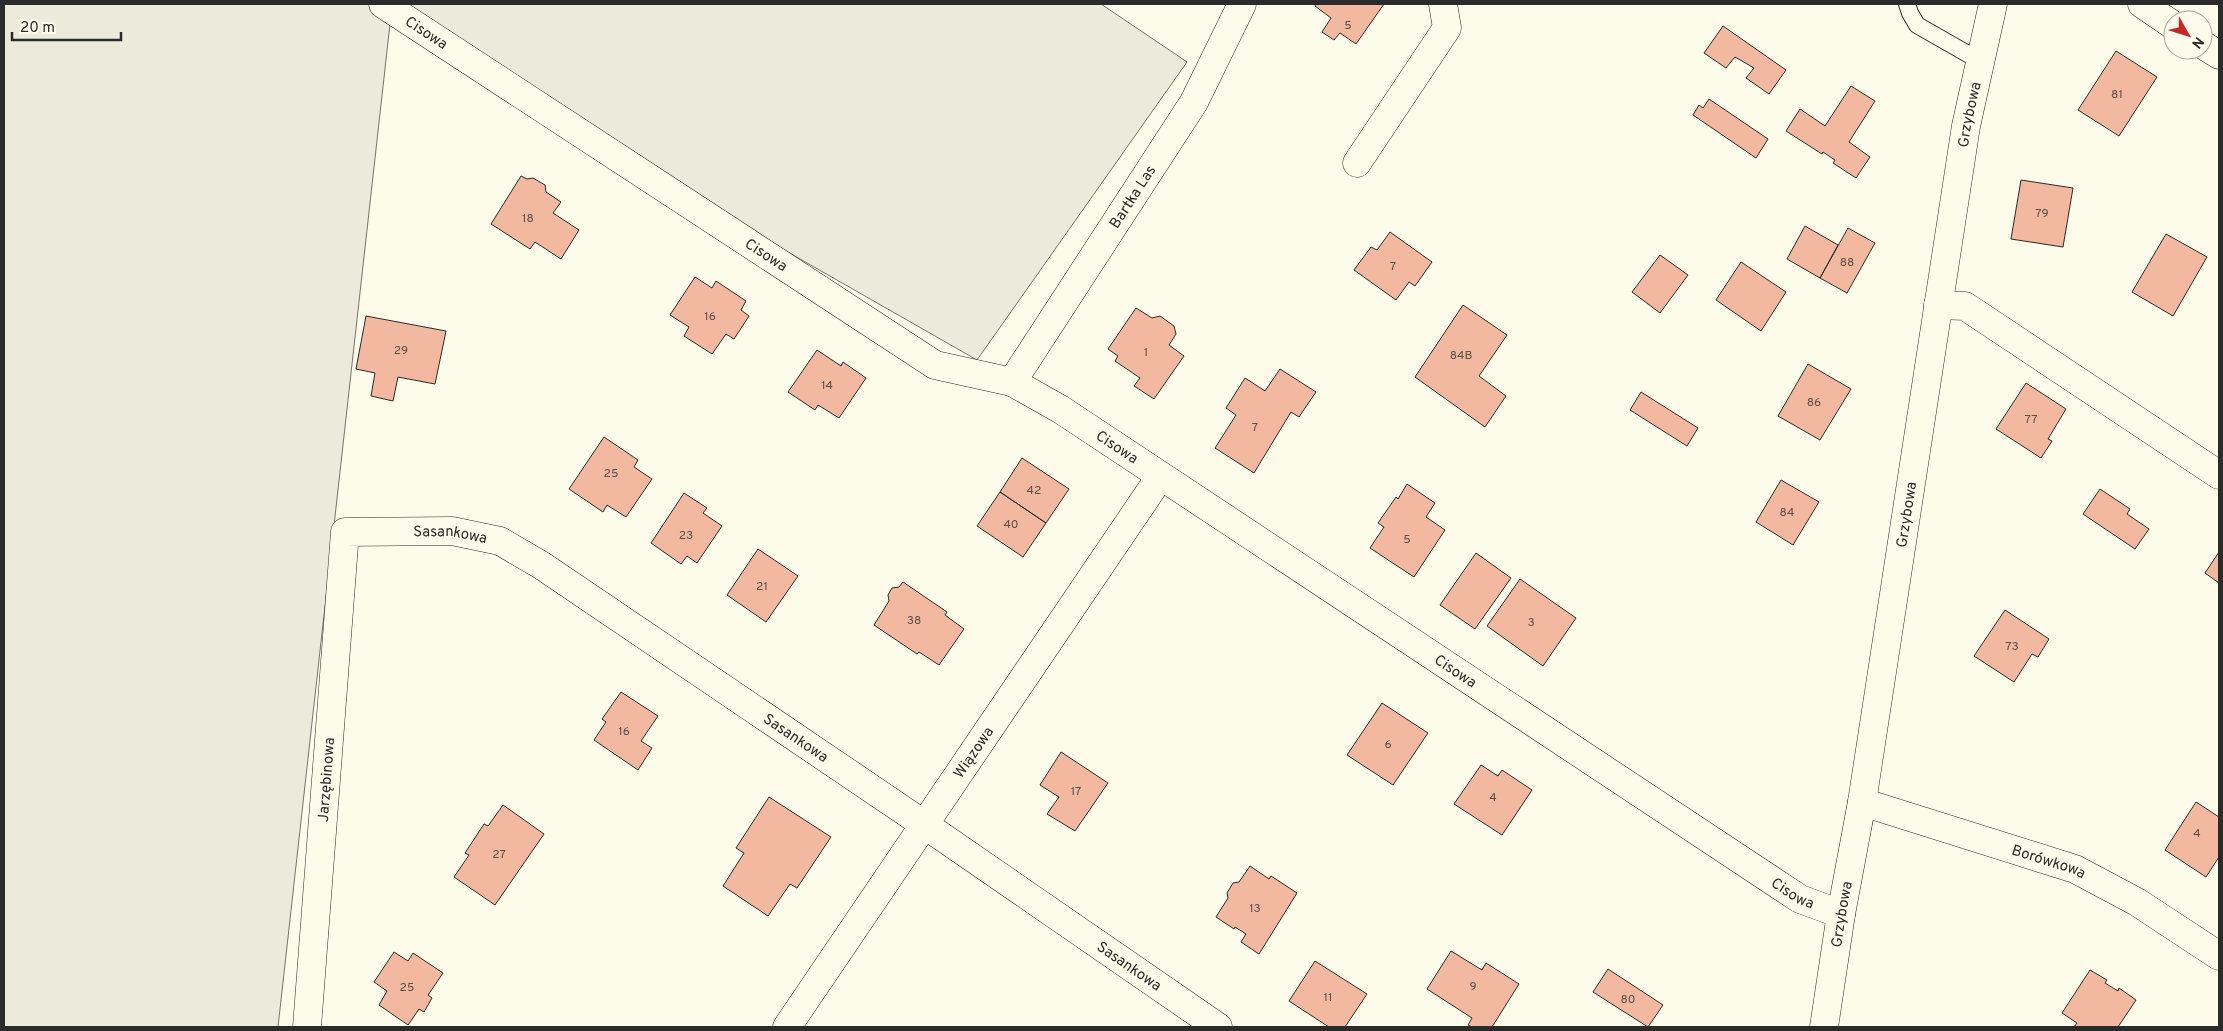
<svg xmlns="http://www.w3.org/2000/svg" width="2223" height="1031" viewBox="0 0 2223 1031" font-family="Overpass,sans-serif">
  <style>
    .green { fill: #ecebdb; stroke: #74746e }
    .building { fill: #f2b8a0; stroke: #2b2b2b }
    .lines { fill: none; stroke-linecap: round; stroke-linejoin: round }
    .lane-casing { stroke: #2b2b2b; stroke-width: 18 }
    .street-casing { stroke: #2b2b2b; stroke-width: 29 }
    .lane { stroke: #fdfbea; stroke-width: 16 }
    .street { stroke: #fdfbea; stroke-width: 28 }
    .labels { text-anchor: middle; stroke-width: 4; stroke-linejoin: round; paint-order: stroke }
    .number-label { font-size: 12px; fill: #5d4e48 }
    .street-label { font-size: 15px; fill: #2b2b2b; stroke: #fdfbea }
  </style>
  <rect width="100%" height="100%" fill="#fdfbea"/>
  <path class="green" d="M4,4h1097l86,58 -210,298 -387,-221 -199,-124 -113,1012h-274z"/>
  <path class="building" d="M1316,4h68l-28,40 -16,-11 -6,7 -12,-8 9,-14 -16,-12z
    M1723,26l63,44 -17,24 -23,-16 8,-10 -19,-11 -9,11 -22,-15z
    M2116,51l41,26 -38,59 -41,-26z
    M1851,86l24,15 -26,41 21,15 -14,21 -23,-15 2,-3 -12,-8 -1,2 -36,-23 14,-22 25,17z
    M1709,99l59,40 -12,19 -63,-43 6,-10 4,3z
    M521,176l6,3 6,-1 12,7 1,7 15,10 -8,11 26,17 -18,29 -26,-17 -5,7 -39,-25z
    M2021,180l52,8 -10,59 -52,-8z
    M1805,226l33,19 -18,33 -33,-19z
    M1848,228l27,15 -28,50 -27,-15z
    M1390,232l42,30 -17,24 -6,-4 -13,18 -42,-30 17,-23 6,3z
    M2166,234l41,23 -34,59 -41,-24z
    M1660,255l28,20 -28,38 -28,-21z
    M1741,262l45,30 -25,39 -45,-31z
    M695,277l17,11 4,-7 30,20 -5,9 8,6 -15,23 -8,-5 -14,20 -28,-18 5,-9 -19,-12z
    M1463,305l44,30 -28,41 27,20 -21,31 -70,-50z
    M1136,308l16,10 8,-2 14,10 2,8 -7,11 15,11 -30,43 -20,-13 6,-8 -25,-17 3,-5 -10,-7z
    M366,316l80,15 -11,53 -37,-7 -5,24 -22,-5 4,-23 -19,-4z
    M817,350l24,16 2,-4 23,16 -27,40 -21,-13 -3,5 -27,-18z
    M1808,364l43,25 -31,51 -42,-24z
    M1280,369l36,23 -17,25 -8,-5 -37,61 -39,-25 21,-33 -10,-7 19,-30 20,13z
    M2026,383l40,26 -18,30 4,2 -11,17 -45,-29z
    M1641,392l57,36 -11,18 -57,-36z
    M604,437l34,23 -4,7 18,12 -26,38 -19,-12 -4,7 -34,-23z
    M1022,458l47,31 -23,34 -46,-31z
    M1781,480l38,22 -26,43 -37,-23z
    M1407,484l28,19 -9,14 19,13 -31,47 -44,-29 14,-21 -6,-4 18,-26 2,2z
    M2100,489l30,20 -3,5 22,15 -14,20 -52,-35z
    M1000,492l46,31 -23,34 -46,-31z
    M684,493l23,15 -4,5 19,13 -25,37 -10,-7 -6,8 -30,-21z
    M758,549l40,27 -32,46 -39,-27z
    M2219,552v31l-14,-10z
    M1476,553l35,25 -36,51 -35,-24z
    M1520,579l56,39 -33,48 -56,-40z
    M903,582l44,30 -2,3 19,14 -25,36 -20,-13 -2,2 -43,-29 15,-24 -1,-6 4,-7 7,-1z
    M2005,610l44,29 -11,18 -6,-3 -18,28 -40,-26z
    M621,692l37,24 -17,25 11,7 -14,22 -44,-30 12,-18 -4,-3z
    M1382,703l46,30 -35,52 -46,-30z
    M1061,752l47,31 -33,48 -28,-17 12,-17 -19,-12z
    M1481,765l17,11 4,-6 30,20 -30,45 -48,-31z
    M769,797l62,40 -34,51 -7,-4 -22,32 -45,-30 21,-33 -8,-5z
    M2196,802l23,15v40l-13,20 -41,-27z
    M503,805l41,29 -49,71 -41,-28 15,-22 -4,-2 19,-29 4,2z
    M1250,866l19,13 2,-3 26,17 -38,61 -18,-12 5,-8 -11,-7 -1,2 -18,-12 12,-19 -1,-5 6,-10 6,-1z
    M1451,951l31,19 4,-7 33,21 -27,43h-20l-4,-2 4,-7 -45,-29z
    M394,952l14,9 5,-8 30,20 -15,22 4,3 -8,14 -5,-3 -11,16 -29,-20 8,-14 -13,-9z
    M1315,961l52,33 -22,33h-16l-40,-26z
    M1608,969l55,36 -15,22 -55,-35z
    M2090,970l17,10 -2,3 13,8 1,-3 17,12 -18,27h-44l3,-4 -15,-10z"/>
  <g class="lines">
    <g class="lane-casing">
      <path id="lane" d="M1907,4l3,9 7,12 63,36"/>
    </g>
    <g class="street-casing">
      <g id="street">
        <path id="s1" d="M383,4l552,361 77,17 48,27 740,490 41,15"/>
        <path d="M2142,4l31,21"/>
        <path d="M2203,45l16,10"/>
        <path d="M1357,163l90,-135 -4,-24"/>
        <path d="M1938,305l27,1 254,169"/>
        <path id="s2" d="M1012,382l182,-280 48,-98"/>
        <path id="s3" d="M1862,802l213,67 62,33 82,54"/>
        <path id="s4" d="M307,1027l38,-495 107,-1 48,10 41,24 384,260 293,202"/>
        <path id="s5" d="M787,1027l373,-550"/>
        <path id="s6" d="M1824,1027l17,-113 21,-112 104,-676 27,-122"/>
      </g>
    </g>
    <use href="#lane" class="lane"/>
    <use href="#street" class="street"/>
  </g>
  <g class="labels">
    <g class="number-label">
      <text x="1348" y="29">5</text>
      <text x="2117" y="98">81</text>
      <text x="2042" y="217">79</text>
      <text x="528" y="222">18</text>
      <text x="1847" y="266">88</text>
      <text x="1393" y="270">7</text>
      <text x="710" y="320">16</text>
      <text x="401" y="354">29</text>
      <text x="1146" y="356">1</text>
      <text x="1461" y="359">84B</text>
      <text x="827" y="389">14</text>
      <text x="1814" y="406">86</text>
      <text x="2031" y="423">77</text>
      <text x="1255" y="431">7</text>
      <text x="611" y="477">25</text>
      <text x="1034" y="494">42</text>
      <text x="1787" y="516">84</text>
      <text x="1011" y="528">40</text>
      <text x="686" y="539">23</text>
      <text x="1407" y="543">5</text>
      <text x="762" y="590">21</text>
      <text x="914" y="624">38</text>
      <text x="1531" y="626">3</text>
      <text x="2012" y="650">73</text>
      <text x="624" y="735">16</text>
      <text x="1388" y="748">6</text>
      <text x="1076" y="795">17</text>
      <text x="1493" y="801">4</text>
      <text x="2197" y="837">4</text>
      <text x="499" y="858">27</text>
      <text x="1255" y="912">13</text>
      <text x="1473" y="990">9</text>
      <text x="407" y="991">25</text>
      <text x="1328" y="1001">11</text>
      <text x="1628" y="1003">80</text>
    </g>
    <g class="street-label">
      <text dy="5" stroke="none"><textPath href="#s1" startOffset="52">Cisowa</textPath></text>
      <text dy="5" stroke="none"><textPath href="#s6" startOffset="924">Grzybowa</textPath></text>
      <text dy="5" stroke="none"><textPath href="#s2" startOffset="221">Bartka Las</textPath></text>
      <text dy="5" stroke="none"><textPath href="#s1" startOffset="458">Cisowa</textPath></text>
      <text dy="5" stroke="none"><textPath href="#s1" startOffset="862">Cisowa</textPath></text>
      <text dy="5" stroke="none"><textPath href="#s6" startOffset="519">Grzybowa</textPath></text>
      <text dy="5" stroke="none"><textPath href="#s4" startOffset="602">Sasankowa</textPath></text>
      <text dy="5" stroke="none"><textPath href="#s1" startOffset="1268">Cisowa</textPath></text>
      <text dy="5" stroke="none"><textPath href="#s4" startOffset="1008">Sasankowa</textPath></text>
      <text dy="5" stroke="none"><textPath href="#s5" startOffset="332">Wiązowa</textPath></text>
      <text dy="5" stroke="none"><textPath href="#s4" startOffset="248">Jarzębinowa</textPath></text>
      <text dy="5" stroke="none"><textPath href="#s3" startOffset="196">Borówkowa</textPath></text>
      <text dy="5" stroke="none"><textPath href="#s1" startOffset="1672">Cisowa</textPath></text>
      <text dy="5" stroke="none"><textPath href="#s6" startOffset="114">Grzybowa</textPath></text>
      <text dy="5" stroke="none"><textPath href="#s4" startOffset="1412">Sasankowa</textPath></text>
    </g>
  </g>
  <rect width="2223" height="1031" fill="none" stroke="#2b2b2b" stroke-width="10"/>
  <g transform="translate(2188 35) rotate(129)"><circle r="24" fill="#fdfbea" stroke="#a9a89e"/>
  <path d="M0-4L9 19L0 12L-9 19Z" fill="#c62828"/>
  <text y="-8" font-size="14" font-weight="bold" text-anchor="middle" fill="#2b2b2b">N</text>
  </g>
  <path d="M12 32v8h109v-8" fill="none" stroke="#2b2b2b" stroke-width="2.5"/>
  <text x="20" y="32" font-size="15" fill="#2b2b2b" stroke="#fdfbea" stroke-width="4" paint-order="stroke">20 m</text>
</svg>
